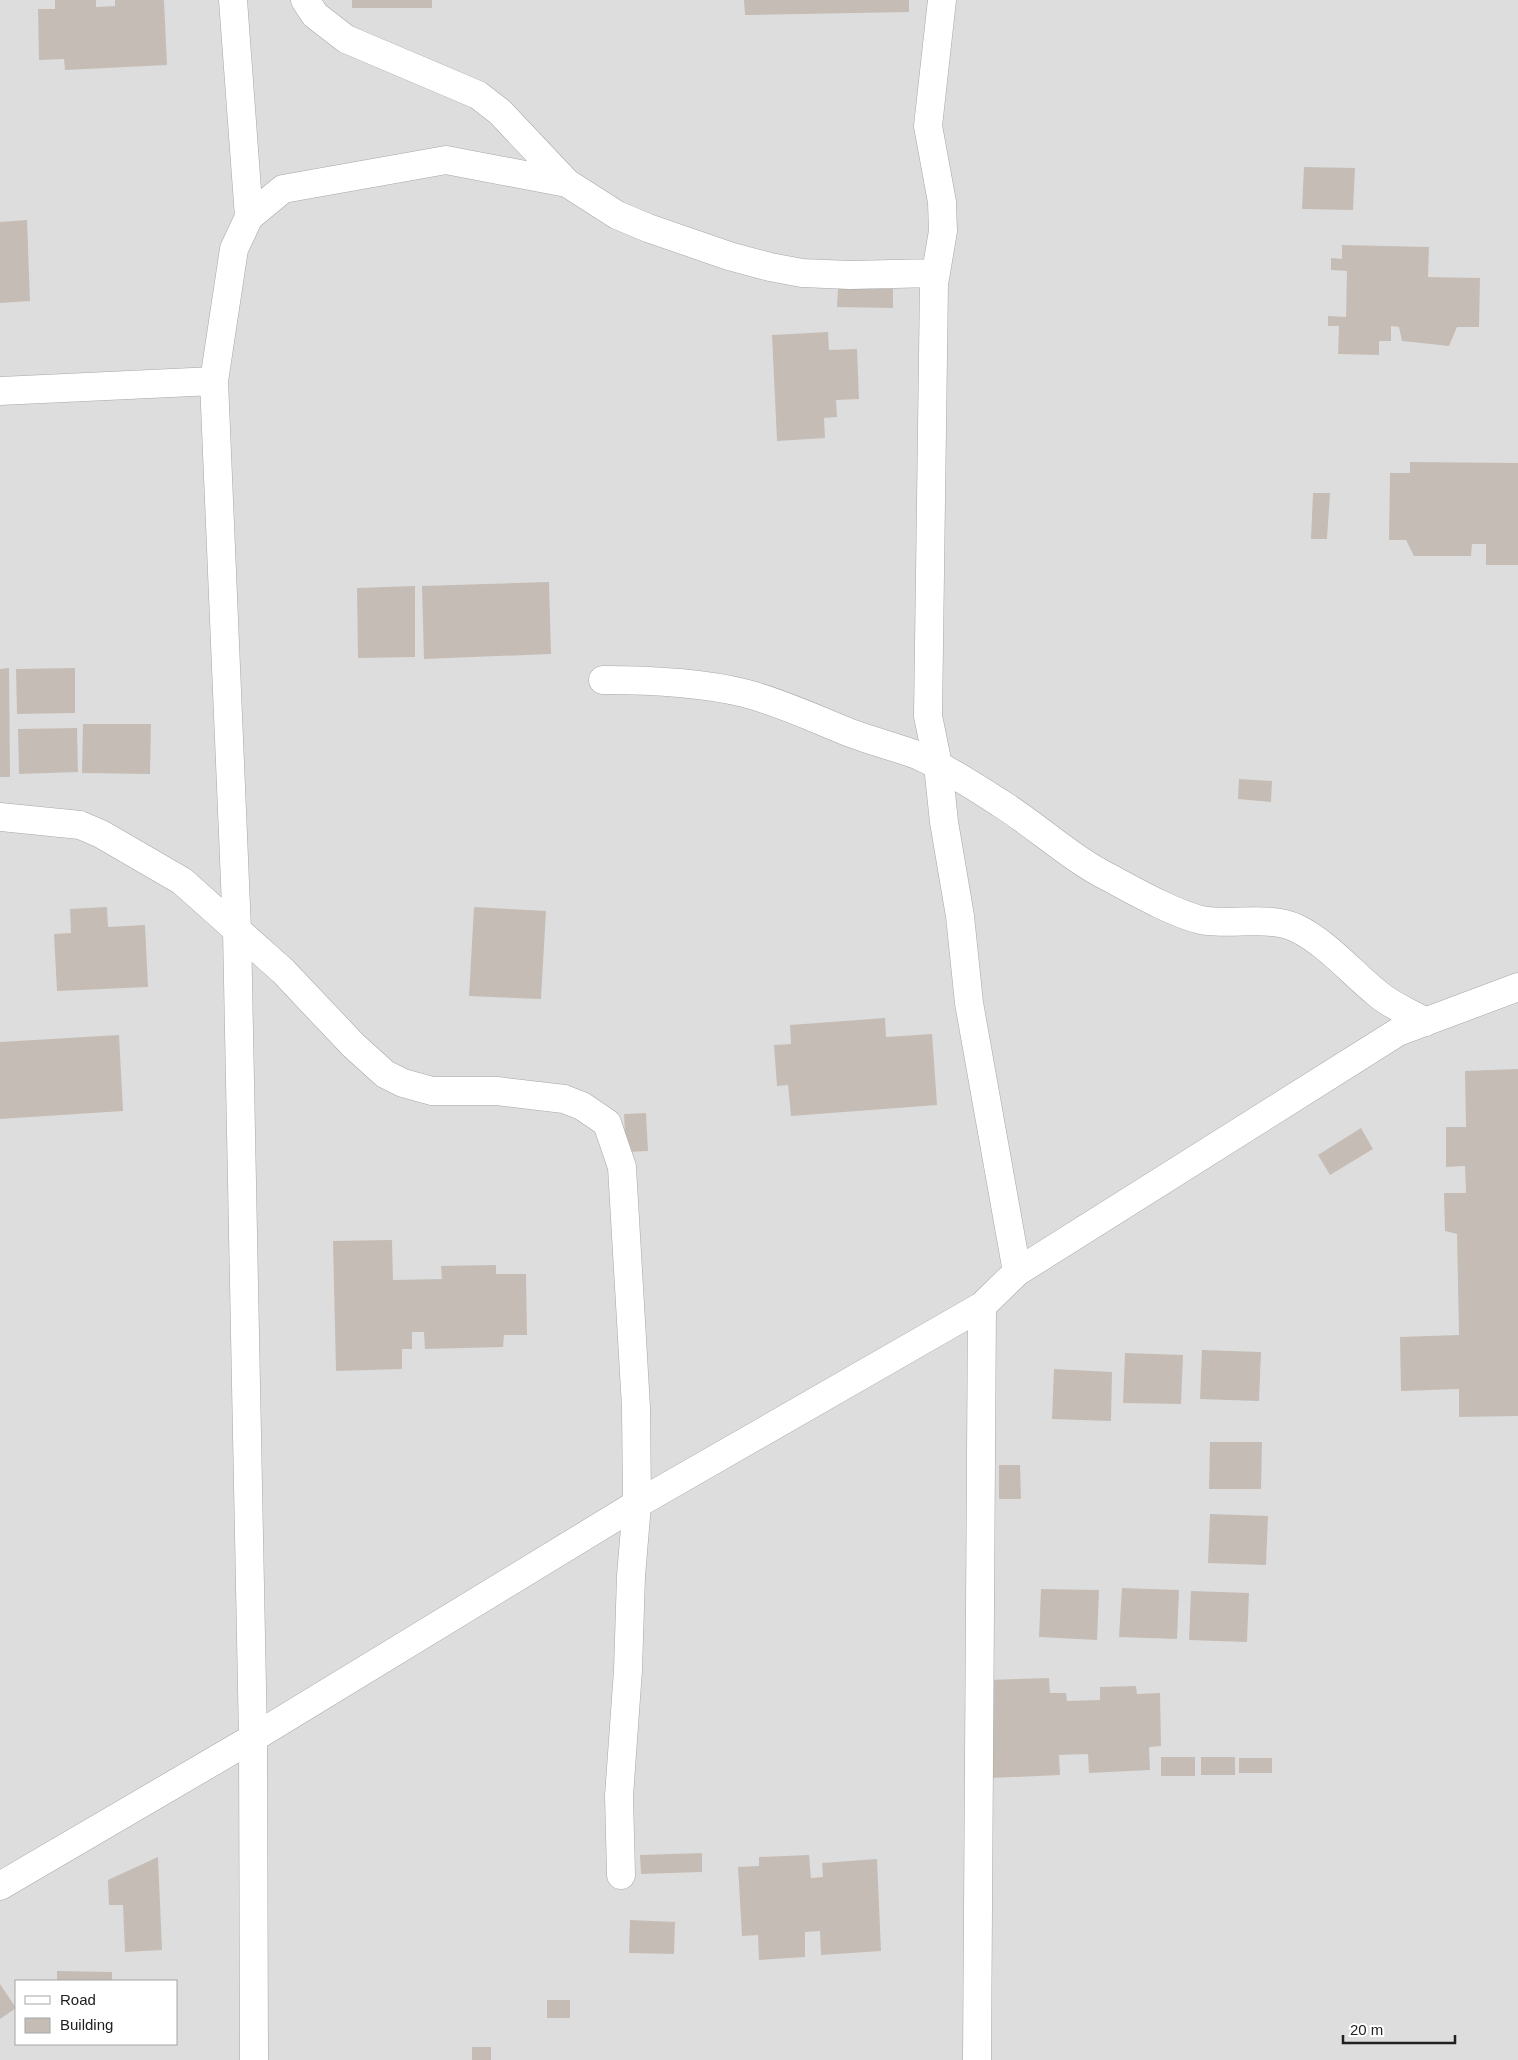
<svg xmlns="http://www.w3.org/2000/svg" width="1518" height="2060" viewBox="0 0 1518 2060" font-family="Helvetica,sans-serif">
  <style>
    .residential { fill: #dedddd; fill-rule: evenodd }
    .building { fill: #c5bdb5 }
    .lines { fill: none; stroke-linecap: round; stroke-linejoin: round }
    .minor-casing { stroke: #a7a7a7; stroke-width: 29 }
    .minor { stroke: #fff; stroke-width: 28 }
  </style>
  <rect width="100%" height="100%" fill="#f1ede6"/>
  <path class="residential" d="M0,0h1518v2060h-1518zM16,1981h160v63h-160z"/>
  <path class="building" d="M55,0h41v7l19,-1v-6h49l3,65 -102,5 -1,-11 -25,1 -1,-51h17z
    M352,0h80v8h-80z
    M744,0h165v12l-164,3z
    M1304,167l51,1 -2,42 -51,-1z
    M27,220l3,81 -30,2v-81z
    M1342,245l87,2 -1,30 52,1 -1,49h-22l-8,19 -47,-5 -3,-14 -8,-1v15h-12v14l-41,-1 1,-28h-11v-10l18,1 1,-46 -16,-1v-12l11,1z
    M838,289h55v19l-56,-1z
    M828,332l1,18 28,-1 2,50 -23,1 1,17 -13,1 1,20 -48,3 -5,-106z
    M1410,462l108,1v102h-32v-21h-14l-1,12h-57l-8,-16h-17l1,-67h20z
    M1313,493h17l-3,46h-16z
    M549,582l2,72 -127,5 -2,-73z
    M415,586v71l-57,1 -1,-70z
    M9,668l1,109h-10v-108z
    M75,668v45l-58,1 -1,-45z
    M83,724h68l-1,50 -68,-1z
    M77,728l1,44 -59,2 -1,-45z
    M1239,779l33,2 -1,21 -33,-3z
    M107,907l1,20 37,-2 3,62 -91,4 -3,-57 17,-1 -1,-24z
    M474,907l72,4 -5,88 -72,-3z
    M885,1018l1,19 46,-3 5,71 -146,11 -3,-31 -11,1 -3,-41 17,-1 -1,-19z
    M119,1035l4,76 -123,8v-77z
    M1518,1069v347l-59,1v-28l-58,2 -1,-54 59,-2 -2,-101 -12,-3 -1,-38h22l-1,-27 -19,1v-40h20l-1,-56z
    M646,1113l2,38 -22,1 -2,-38z
    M1361,1128l12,21 -43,26 -12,-20z
    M392,1240l1,40 49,-1 -1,-13 55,-1v9h30l1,61h-23l-1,12 -78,2 -1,-17h-12v17h-10v20l-66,2 -3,-130z
    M1202,1350l59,2 -2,49 -59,-2z
    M1125,1353l58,2 -2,49 -58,-1z
    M1054,1369l58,3 -1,49 -59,-2z
    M1210,1442h52l-1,47h-52z
    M999,1465h21l1,34h-22z
    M1210,1514l58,2 -2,49 -58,-2z
    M1122,1588l57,2 -2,49 -58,-2z
    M1041,1589l58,1 -2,50 -58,-3z
    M1191,1591l58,2 -2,49 -58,-2z
    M1049,1678l1,15h16l1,8 33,-1v-13l36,-1 1,8 23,-1 1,53 -12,1 1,23 -61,3 -1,-19 -29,1 1,20 -69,3 -3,-98z
    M1161,1757h34v19h-34z
    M1201,1757h34v18h-34z
    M1239,1758h33v15h-33z
    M702,1853v19l-61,2 -1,-19z
    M809,1855l2,23 12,-1 -1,-14 55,-4 4,92 -60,4 -1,-24 -15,1v25l-46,3 -1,-25 -16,1 -4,-69 21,-1v-9z
    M158,1857l4,93 -37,2 -2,-47h-14l-1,-25z
    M630,1920l45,2 -1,32 -45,-1z
    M57,1971l55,1v9h-55z
    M0,1984l16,24 -16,11z
    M547,2000h23v18h-23z
    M472,2047h19v13h-19z"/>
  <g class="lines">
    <g class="minor-casing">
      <path id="minor" d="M233,0l16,217
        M305,0l10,15 31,24 132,56 22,17 67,71 50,32 31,13 81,28 41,11 32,6 48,2 86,-2
        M942,0l-14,126 14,76 1,29 -9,53 -6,432 10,49 6,57 16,94 9,87 48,269
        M0,391l214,-10
        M603,680c47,0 96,2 141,13 35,9 67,24 99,37 24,10 50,16 74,25 29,13 57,31 83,48 37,23 70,55 110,75 26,14 63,35 91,42 31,6 67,-5 95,8 30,14 57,46 82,66 14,12 32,19 48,28
        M0,817l80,8 21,9 81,47 101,90 70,74 32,29 18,9 29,8h65l67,8 18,7 25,17 15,44 14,240 1,97 -6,72 -3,94 -9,126 2,79
        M0,1886l253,-148 384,-234 345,-198 35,-34 381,-240 120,-45
        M254,2060l-1,-322 -16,-808 -23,-549 20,-132 15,-32 34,-28 163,-29 121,23
        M977,2060l5,-754"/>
    </g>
    <use href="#minor" class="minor"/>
  </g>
  <rect x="15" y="1980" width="162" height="65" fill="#ffffff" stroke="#a6a6a6"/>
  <rect x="25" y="1996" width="25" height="8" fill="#ffffff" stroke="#a6a6a6"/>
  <text x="60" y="2005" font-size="15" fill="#202020">Road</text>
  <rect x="25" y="2018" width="25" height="15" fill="#c5bdb5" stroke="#a6a6a6"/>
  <text x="60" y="2030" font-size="15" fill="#202020">Building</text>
  <path d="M1343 2035v8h112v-8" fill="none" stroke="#202020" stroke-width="2.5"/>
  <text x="1350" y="2035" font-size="15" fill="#202020" stroke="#ffffff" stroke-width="4" paint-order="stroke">20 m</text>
</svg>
